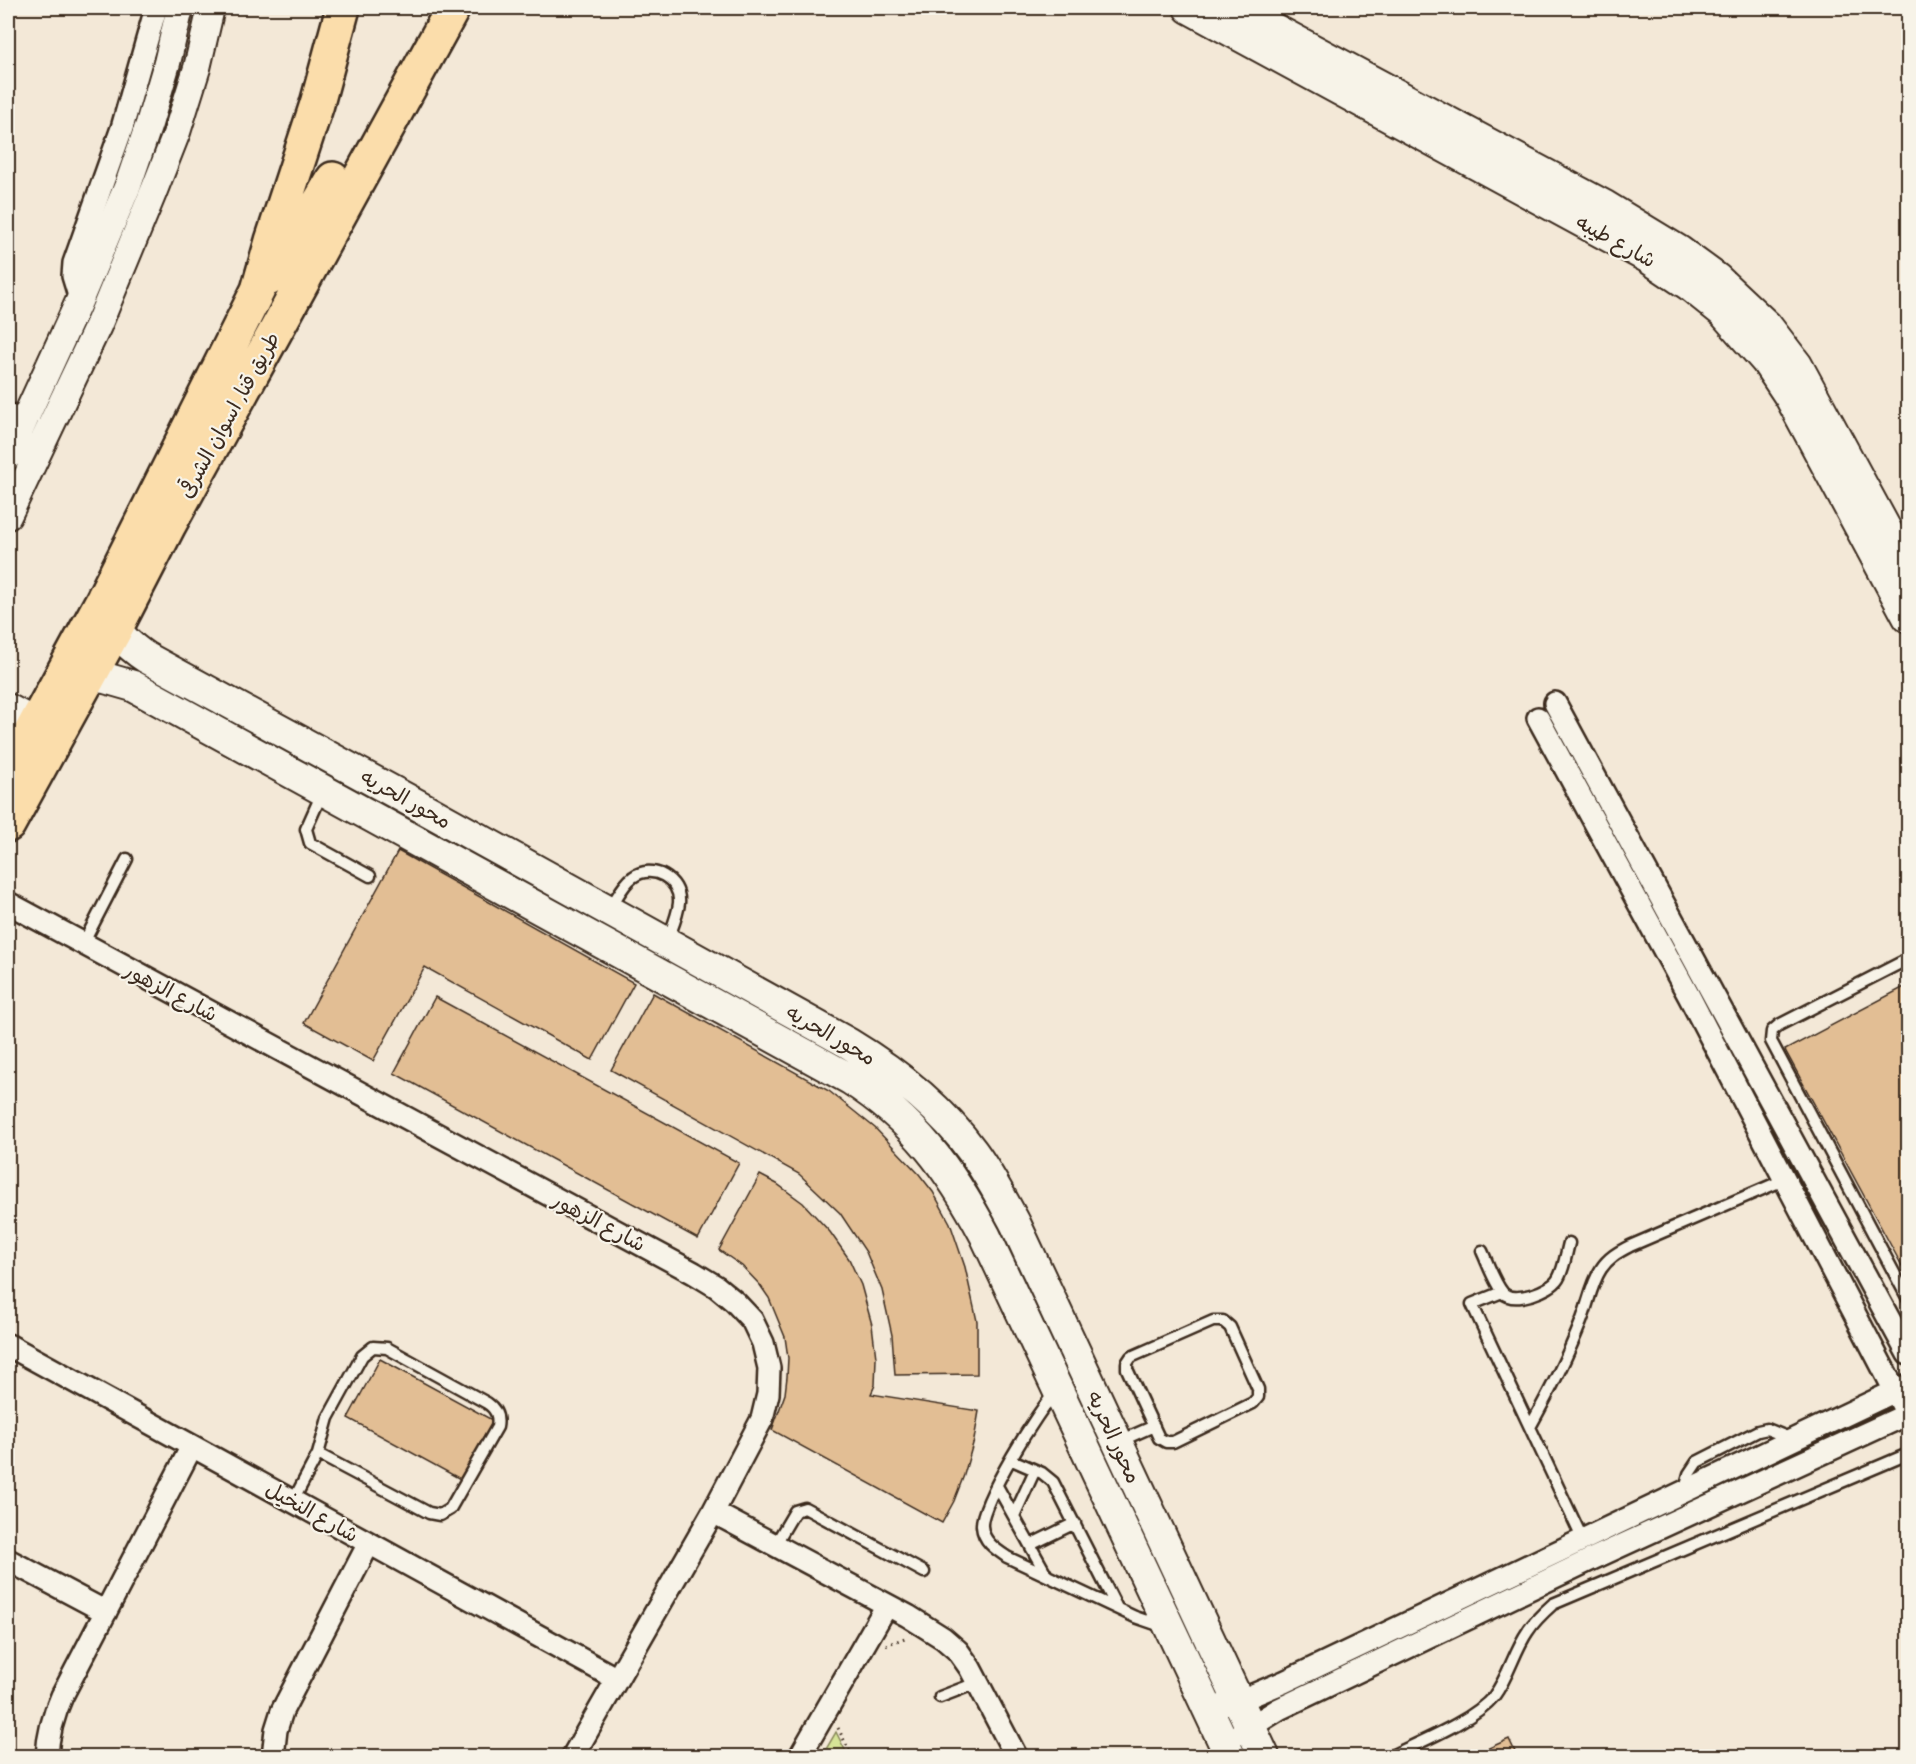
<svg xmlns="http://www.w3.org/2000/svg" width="1916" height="1764" viewBox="0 0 1916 1764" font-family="Pangolin,'Playpen Sans Arabic',sans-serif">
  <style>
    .green { fill: #d6e497; stroke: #88875a; stroke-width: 1.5 }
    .building { fill: #e2be94; stroke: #3b2a1e; stroke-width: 1.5 }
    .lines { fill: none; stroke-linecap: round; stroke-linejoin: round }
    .service-casing { stroke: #3b2a1e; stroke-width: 15 }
    .minor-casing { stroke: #3b2a1e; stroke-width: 26 }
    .tertiary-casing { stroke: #3b2a1e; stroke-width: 30 }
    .secondary-casing { stroke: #3b2a1e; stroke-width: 34 }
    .primary-casing { stroke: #3b2a1e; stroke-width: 38 }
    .path { stroke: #3b2a1e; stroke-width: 3; stroke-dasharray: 1.5 4.5; stroke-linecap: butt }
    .service { stroke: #f7f3e8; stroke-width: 10 }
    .minor { stroke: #f7f3e8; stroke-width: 21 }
    .tertiary { stroke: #f7f3e8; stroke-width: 26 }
    .secondary { stroke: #f7f3e8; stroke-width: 30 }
    .primary { stroke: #fbddab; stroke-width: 33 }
    .labels { text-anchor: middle; stroke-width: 4.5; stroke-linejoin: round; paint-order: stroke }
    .street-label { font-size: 21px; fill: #3b2a1e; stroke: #f7f3e8 }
  </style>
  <rect width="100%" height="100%" fill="#f3e8d7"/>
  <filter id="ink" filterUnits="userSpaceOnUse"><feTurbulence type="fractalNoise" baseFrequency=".0167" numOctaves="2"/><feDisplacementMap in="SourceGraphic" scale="12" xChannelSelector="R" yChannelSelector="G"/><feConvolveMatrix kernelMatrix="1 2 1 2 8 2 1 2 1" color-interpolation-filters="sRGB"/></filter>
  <g filter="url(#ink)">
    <path class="green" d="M836,1732l12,24h-26z"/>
    <path class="building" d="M398,851l236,132 -42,77 -167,-93 -52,94 -69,-38z
      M1908,985v292l-123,-227z
      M653,993l176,98 46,37 44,46 14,18 17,31 15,44 12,54v53l-82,1 -3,-40 -10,-45 -16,-38 -26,-39 -41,-39 -188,-104z
      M435,997l304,166 -41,76 -304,-166z
      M760,1175l17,9 26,19 27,29 19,27 12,26 11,40 4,33 -1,27 -4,9 108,17 -5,29 -10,35 -10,26 -12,22 -170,-93 13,-36 2,-17 1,-19 -3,-21 -16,-39 -9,-13 -18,-19 -23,-16z
      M380,1359l114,62 -32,59 -114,-62z
      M1509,1739l8,17h-46z"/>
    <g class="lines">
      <g class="service-casing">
        <path id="service" d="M323,791l-17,38 4,14 60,33
          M610,908c7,-10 13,-24 23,-31 19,-14 48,2 46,26 -1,12 -7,25 -11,36
          M83,944l44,-85
          M1908,959l-129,66 -7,6 -1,10 137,258
          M1482,1251c6,13 12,31 21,42 11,11 48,-2 55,-14 6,-10 8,-25 11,-36
          M1502,1292l-30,12 111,236
          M1213,1321h10l7,6 28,62v8l-5,6 -80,39h-7l-7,-4 -32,-69v-6l4,-6z
          M1056,1392c-17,16 -76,112 -74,134 1,15 13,23 25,31l128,60 29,10
          M1530,1427c19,-34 37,-69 51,-105 7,-17 10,-38 20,-53 7,-11 17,-17 29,-23l156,-67
          M1120,1441l34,-15
          M1012,1460l30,13 11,9 64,126
          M997,1486l49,88
          M1684,1492l5,-18 8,-12 61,-31 9,-2 27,11
          M293,1501l25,-47 10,-36 34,-62 11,-9 14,1 100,55c9,6 12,13 10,24l-47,82 -10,6 -11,-2 -111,-59
          M1014,1516l21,-46
          M775,1545l20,-34 10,-3 119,64
          M1030,1545l45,-22
          M940,1697l39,-15
          M1391,1756c31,-15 82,-35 103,-60 15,-20 20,-45 34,-65 7,-11 16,-19 25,-27l355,-150"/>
      </g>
      <g class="minor-casing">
        <path id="minor" d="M80,299l-7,-23 1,-13 48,-135 34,-120
          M8,414l15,31
          M1555,703l353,651
          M1538,718l151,278 218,418
          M8,903l686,370 23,14 18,15 17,18 11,23 6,25 -1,26 -6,25 -49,93 -140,244
          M8,1345l609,334
          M713,1512l195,104 35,22 15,13 12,17 46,88
          M8,1560l98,52
          M1224,1704l29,-9 31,-13 624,-297
          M1239,1734l40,-25 313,-150 316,-145
          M47,1756c1,-22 6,-40 15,-60l130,-250
          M273,1756l3,-26 6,-19 87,-168
          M800,1756l87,-151"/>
      </g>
      <g class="tertiary-casing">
        <path id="tertiary" d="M8,456l72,-157 48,-114 21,-61 18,-61 13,-55
          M8,516l90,-190 55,-133 24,-61 20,-64 14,-60
          M8,707l28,15"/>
      </g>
      <g class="secondary-casing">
        <path id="secondary" d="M1189,8l458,249 42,28 35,28 42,48 24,36 118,220
          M1235,8l370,198 74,45 37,27 51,48 30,39 111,205
          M106,609c7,22 22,37 41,49l280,152 421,233c48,29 92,63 125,109 16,22 29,47 42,71l249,533
          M68,674l37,4 28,8 717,393c64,41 100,90 135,156l245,521"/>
      </g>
      <g class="primary-casing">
        <path id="primary" d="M268,279l23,-29 42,-71
          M8,774l95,-175 155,-309 14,-49 45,-137 26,-96
          M8,825l107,-195 54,-105 284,-517"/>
      </g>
      <path class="path" d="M886,1645l19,-7
        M838,1728l14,28"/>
      <use href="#service" class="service"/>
      <use href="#minor" class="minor"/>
      <use href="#tertiary" class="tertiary"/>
      <use href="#secondary" class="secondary"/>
      <use href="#primary" class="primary"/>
    </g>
  </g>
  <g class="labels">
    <g class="street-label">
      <text transform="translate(1616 241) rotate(29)" y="7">شارع طيبه</text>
      <text transform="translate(229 415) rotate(-61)" y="7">طريق قنا, اسوان الشرقى</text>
      <text transform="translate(406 799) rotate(29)" y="7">محور الحريه</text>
      <text transform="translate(171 992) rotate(28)" y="7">شارع الزهور</text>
      <text transform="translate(831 1035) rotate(30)" y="7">محور الحريه</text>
      <text transform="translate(599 1222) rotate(28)" y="7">شارع الزهور</text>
      <text transform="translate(1114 1437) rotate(65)" y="7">محور الحريه</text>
      <text transform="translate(312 1512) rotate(29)" y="7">شارع النخيل</text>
    </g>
  </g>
  <rect width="1916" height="1764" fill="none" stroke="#f7f3e8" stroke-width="30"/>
  <rect x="15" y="15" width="1886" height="1734" fill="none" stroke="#3b2a1e" stroke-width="2" filter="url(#ink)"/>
</svg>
